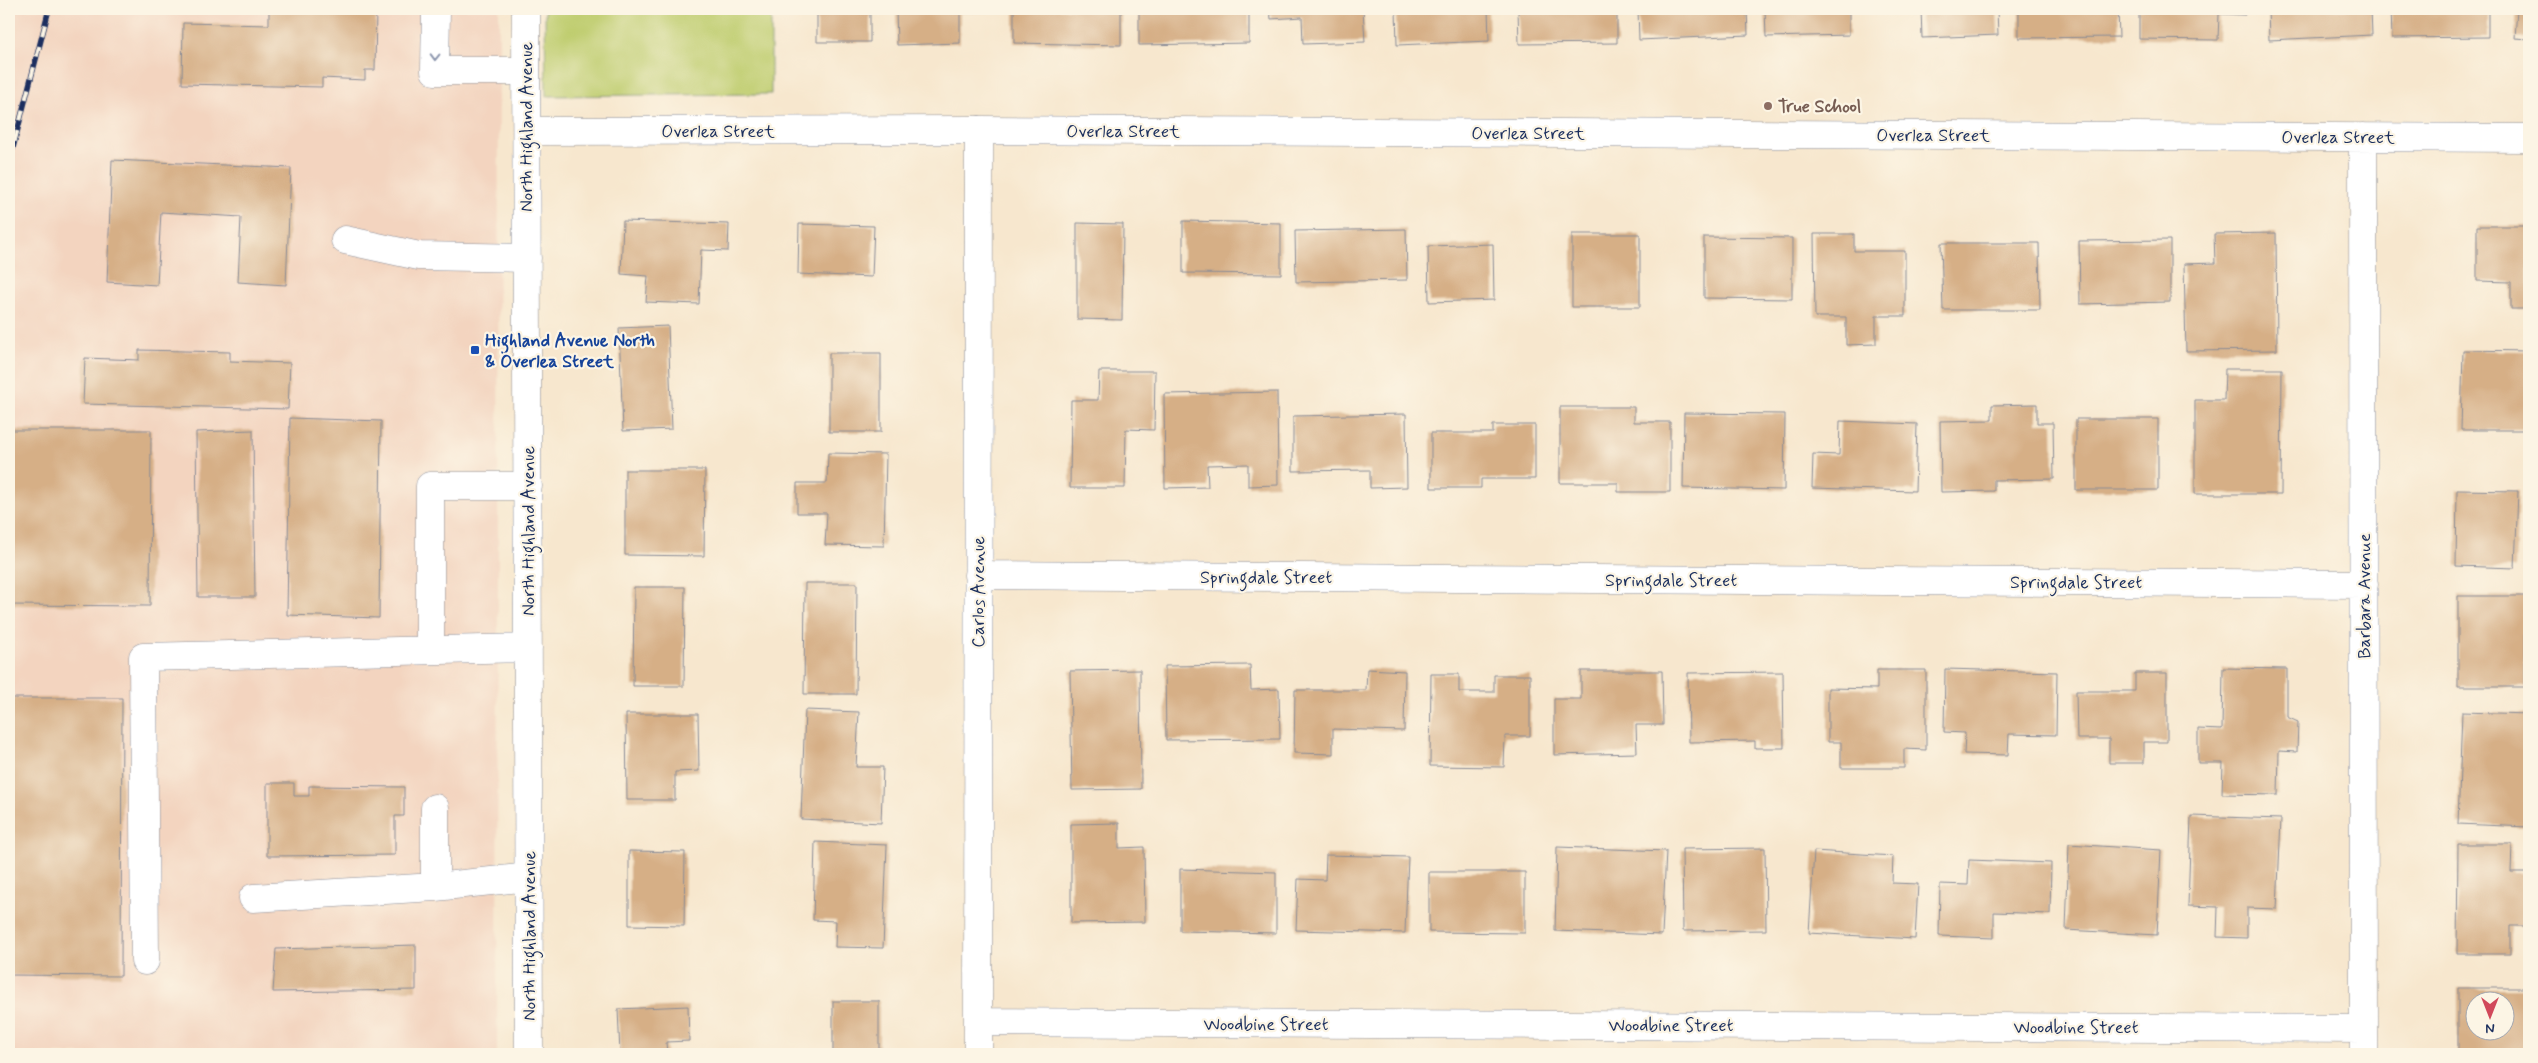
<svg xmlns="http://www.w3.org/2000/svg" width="2538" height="1063" viewBox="0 0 2538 1063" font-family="Mynerve,sans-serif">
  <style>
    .built { fill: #f3d4bf }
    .green { fill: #bfcd6f; stroke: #6d7e66 }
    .building { fill: #d6af86; fill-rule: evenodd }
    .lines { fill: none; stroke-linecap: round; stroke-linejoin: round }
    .minor-casing { stroke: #898b96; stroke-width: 29 }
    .minor { stroke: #fff; stroke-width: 28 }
    .rail-casing { stroke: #1b2f5e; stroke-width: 5.5 }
    .rail { stroke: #fcf5e5; stroke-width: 4; stroke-dasharray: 11; stroke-linecap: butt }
    .oneway { stroke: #8d97ae }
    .education-dot { fill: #8d6e63; stroke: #fcf5e5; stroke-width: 2 }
    .transit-dot { fill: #1a4fb4; stroke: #fcf5e5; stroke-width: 2 }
    .labels { text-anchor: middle; stroke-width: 4.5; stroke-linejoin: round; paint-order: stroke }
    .education-label { font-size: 18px; font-weight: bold; fill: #785e54; stroke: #fcf5e5; text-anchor: start }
    .street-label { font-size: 18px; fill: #1b2f5e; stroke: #fcf5e5 }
    .transit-label { font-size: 18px; font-weight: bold; fill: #164399; stroke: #fcf5e5; text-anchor: start }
  </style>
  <rect width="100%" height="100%" fill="#fcf5e5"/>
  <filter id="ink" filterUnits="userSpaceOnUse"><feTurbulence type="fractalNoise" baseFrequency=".02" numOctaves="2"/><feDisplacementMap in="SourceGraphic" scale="10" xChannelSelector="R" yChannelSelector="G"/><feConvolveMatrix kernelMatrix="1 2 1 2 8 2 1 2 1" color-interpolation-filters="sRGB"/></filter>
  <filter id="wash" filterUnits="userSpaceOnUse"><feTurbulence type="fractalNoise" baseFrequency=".0096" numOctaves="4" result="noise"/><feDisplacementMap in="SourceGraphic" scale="20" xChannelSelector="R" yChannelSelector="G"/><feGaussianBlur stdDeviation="1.12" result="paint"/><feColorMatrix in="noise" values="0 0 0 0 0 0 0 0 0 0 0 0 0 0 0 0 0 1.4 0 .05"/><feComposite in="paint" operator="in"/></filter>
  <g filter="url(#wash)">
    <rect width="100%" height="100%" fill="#f7e7ce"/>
    <path class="built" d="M9,9h490l-2,1045h-488z"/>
    <path class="green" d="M545,9h226v85l-225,2z"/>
    <g id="blocks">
      <path class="building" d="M269,9h107l-1,61h-10v10l-43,-2v9l-140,-3 1,-61 86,2z
        M817,9h53v33h-53z
        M896,9h95v3l-31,1v30l-63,2z
        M1014,9h107v36l-107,-2z
        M1139,9h110v34l-110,2z
        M1270,9h93l2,33 -62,2 -1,-27 -31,2z
        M1396,9h92l1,32 -92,4z
        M1518,9h99v34l-98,1z
        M1638,9h109l1,26 -109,5z
        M1765,9h84v26l-83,2z
        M1921,9h76l1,26 -76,3z
        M2019,9h99l1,28 -100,1z
        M2139,9h106v6l-26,-1 -1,26 -79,-1z
        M2268,9h103l1,26 -103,5z
        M2391,9h97v28l-96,1z
        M2517,9h12v30l-14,-1z
        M112,160l179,8 -5,117 -48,-3 3,-65 -80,-5 -4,73 -50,-3z
        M623,221l106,3 -1,27 -27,-1 -2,54 -53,-2 2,-26 -27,-2z
        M1183,221l98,2v51l-98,-1z
        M1077,223l46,1 -1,96 -45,-1z
        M799,224l75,2 -2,51 -74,-3z
        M2477,226h52v83h-18v-27l-34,-1z
        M1406,229l1,51 -111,2 -1,-51z
        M2276,233l1,117 -91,1 -2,-87 31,-1 -1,-29z
        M1572,234h68v73h-68z
        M1814,234h40v17h51v65h-29v28l-30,1v-28h-31z
        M1704,237l88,1v61l-88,-1z
        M2170,240v62l-90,2 -1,-63z
        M1941,243h98l1,67h-97z
        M1493,244l1,56 -65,2 -1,-56z
        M668,326l4,103 -49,2 -4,-103z
        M139,350l91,2v9l60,2 -2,46 -205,-5 2,-46 54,2z
        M2463,350l66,1v79h-68z
        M829,353h52v79h-52z
        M2225,369h57l-1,125h-86v-94h29z
        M1099,371h56l-1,59 -28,-1 -1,59h-55l1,-88h27z
        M1277,392l1,93 -30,1v-22l-41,1 1,22 -43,1 -1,-94z
        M2037,404v19h16l1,56 -60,1v11l-53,1 -1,-71 52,-1v-15z
        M1560,407h74v15h36v70h-52v-9h-58z
        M1684,413l101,1 -1,76 -101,-2z
        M1406,414l1,73 -37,1v-18l-77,1v-55z
        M290,418l91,3 -2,197 -92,-3z
        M2076,419h82v71h-82z
        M1840,421l77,3 -2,67 -103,-3 1,-34 26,1z
        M1493,425h42v54h-54v9h-50v-55h62z
        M9,430h142l-1,176 -141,-1z
        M253,430l2,167h-57l-2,-165z
        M828,453l58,1 -2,92 -59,-1 2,-32h-30v-30h30z
        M625,470h80l-1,86 -79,-1z
        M2457,490l61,1 -3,77 -59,-2z
        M805,583h52l-1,111h-52z
        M634,587h51l-1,99h-51z
        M2458,596h67v91h-67z
        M1250,665l1,25 28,-1 1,50 -114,1 -1,-74z
        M2223,668l64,1v48l11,5 -1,30 -18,-1 -1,44 -56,-1 1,-31h-25v-34l24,1z
        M1367,669l38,2 -1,60 -71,-2v25l-39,-1 1,-63h71z
        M1945,669l112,3 -1,63 -47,-1 -1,21 -44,-1 1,-21 -21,-1z
        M1140,670l1,119 -69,1 -2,-119z
        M1877,670h49v80l-22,-1v19h-63v-26h-13v-54l49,1z
        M1581,671h81l1,54h-27l1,28 -83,2v-56h27z
        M1783,672l1,76h-29v-7l-66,1 -1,-69z
        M2135,673h32v69h-23v21h-35v-24h-32l-1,-48h59z
        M1431,674h28v18h35v-17h36v61h-25l-1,31 -74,-1z
        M9,698h113l-1,278 -112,-1z
        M805,710l54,2 -3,55h27l-2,56 -80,-4z
        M2462,712l67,2v113l-71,-3z
        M626,714h72l1,57 -24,1v28h-48z
        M267,783h27v13h15v-10l95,1v29h-9v39l-128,1z
        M2191,816l90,3 -4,90 -30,-1v30l-30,-1 1,-30 -30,-1z
        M1119,823v25l25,-1 1,75 -74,1v-99z
        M815,842l72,3 -4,103 -48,-1 1,-26 -23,-1z
        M2069,844l92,6 -4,85 -91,-5z
        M2458,844h54l-1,28h18v54h-19v28h-53z
        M1557,847l109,4 -4,84 -107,-4z
        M1765,848l1,82 -83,1 -1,-82z
        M629,851l56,1 -1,74 -55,-1z
        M1814,851l79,5 -1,27 26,1 -3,55 -106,-6z
        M1326,855l82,2 -3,76 -109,-3 2,-51 27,1z
        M1969,860l82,3 -1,51 -56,-2v26l-55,-2 1,-52 28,1z
        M1180,869l96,3v61l-96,-2z
        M1429,872h96v61l-96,-1z
        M416,945v45l-143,2 3,-43z
        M2458,988h71v64h-16v2h-55zM2476,1000h30v30h-30z
        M833,1001h46v53h-46z
        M688,1006l1,35 -23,1 1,12h-47l-2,-45z"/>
    </g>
  </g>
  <g filter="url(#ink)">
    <use href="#blocks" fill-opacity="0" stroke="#898b96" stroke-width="1"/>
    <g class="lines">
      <g class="minor-casing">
        <path id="minor" d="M436,9l-1,62h91
          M526,9l3,1045
          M527,131l452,-1 1550,8
          M2363,137l1,917
          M345,240l74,16 108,2
          M978,575l1386,9
          M430,650v-164h98
          M435,808v79
          M253,898l182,-11 94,-10
          M145,961l-2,-304 385,-9
          M978,1022l1386,7
          M978,1054l1,-924"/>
      </g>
      <use href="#minor" class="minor"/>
      <g class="rail-casing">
        <path id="rail" d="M9,163l40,-154"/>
      </g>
      <use href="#rail" class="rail"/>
    </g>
    <defs><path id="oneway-chevron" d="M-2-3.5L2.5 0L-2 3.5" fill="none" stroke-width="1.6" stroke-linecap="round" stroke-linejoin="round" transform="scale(1.25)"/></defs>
    <use class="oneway" href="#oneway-chevron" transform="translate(435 57) rotate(91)"/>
  </g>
  <circle class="education-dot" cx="1768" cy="106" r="5"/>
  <rect class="transit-dot" x="470" y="345" width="10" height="10" rx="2.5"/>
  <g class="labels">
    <g class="education-label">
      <text x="1778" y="112">True School</text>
    </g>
    <g class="street-label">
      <text transform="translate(526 127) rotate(-90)" y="6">North Highland Avenue</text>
      <text x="718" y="137">Overlea Street</text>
      <text x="1123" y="137">Overlea Street</text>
      <text x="1528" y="139">Overlea Street</text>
      <text x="1933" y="141">Overlea Street</text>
      <text x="2338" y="143">Overlea Street</text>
      <text transform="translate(528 531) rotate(-90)" y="6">North Highland Avenue</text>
      <text x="1266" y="583">Springdale Street</text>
      <text x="1671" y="586">Springdale Street</text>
      <text x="2076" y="588">Springdale Street</text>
      <text transform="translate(978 592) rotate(-90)" y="6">Carlos Avenue</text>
      <text transform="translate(2364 596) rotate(-90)" y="6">Barbara Avenue</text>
      <text transform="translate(529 936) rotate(-90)" y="6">North Highland Avenue</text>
      <text x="1266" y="1030">Woodbine Street</text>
      <text x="1671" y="1031">Woodbine Street</text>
      <text x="2076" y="1033">Woodbine Street</text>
    </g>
    <g class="transit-label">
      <text x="485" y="346">Highland Avenue North<tspan x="485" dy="21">&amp; Overlea Street</tspan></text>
    </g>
  </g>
  <rect width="2538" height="1063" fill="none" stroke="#fcf5e5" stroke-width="30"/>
  <g transform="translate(2490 1016) rotate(180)"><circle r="24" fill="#fcf5e5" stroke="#a2a6af"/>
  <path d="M0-4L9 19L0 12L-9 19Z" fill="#d1495b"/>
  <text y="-8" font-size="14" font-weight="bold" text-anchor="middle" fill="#1b2f5e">N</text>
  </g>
</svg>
